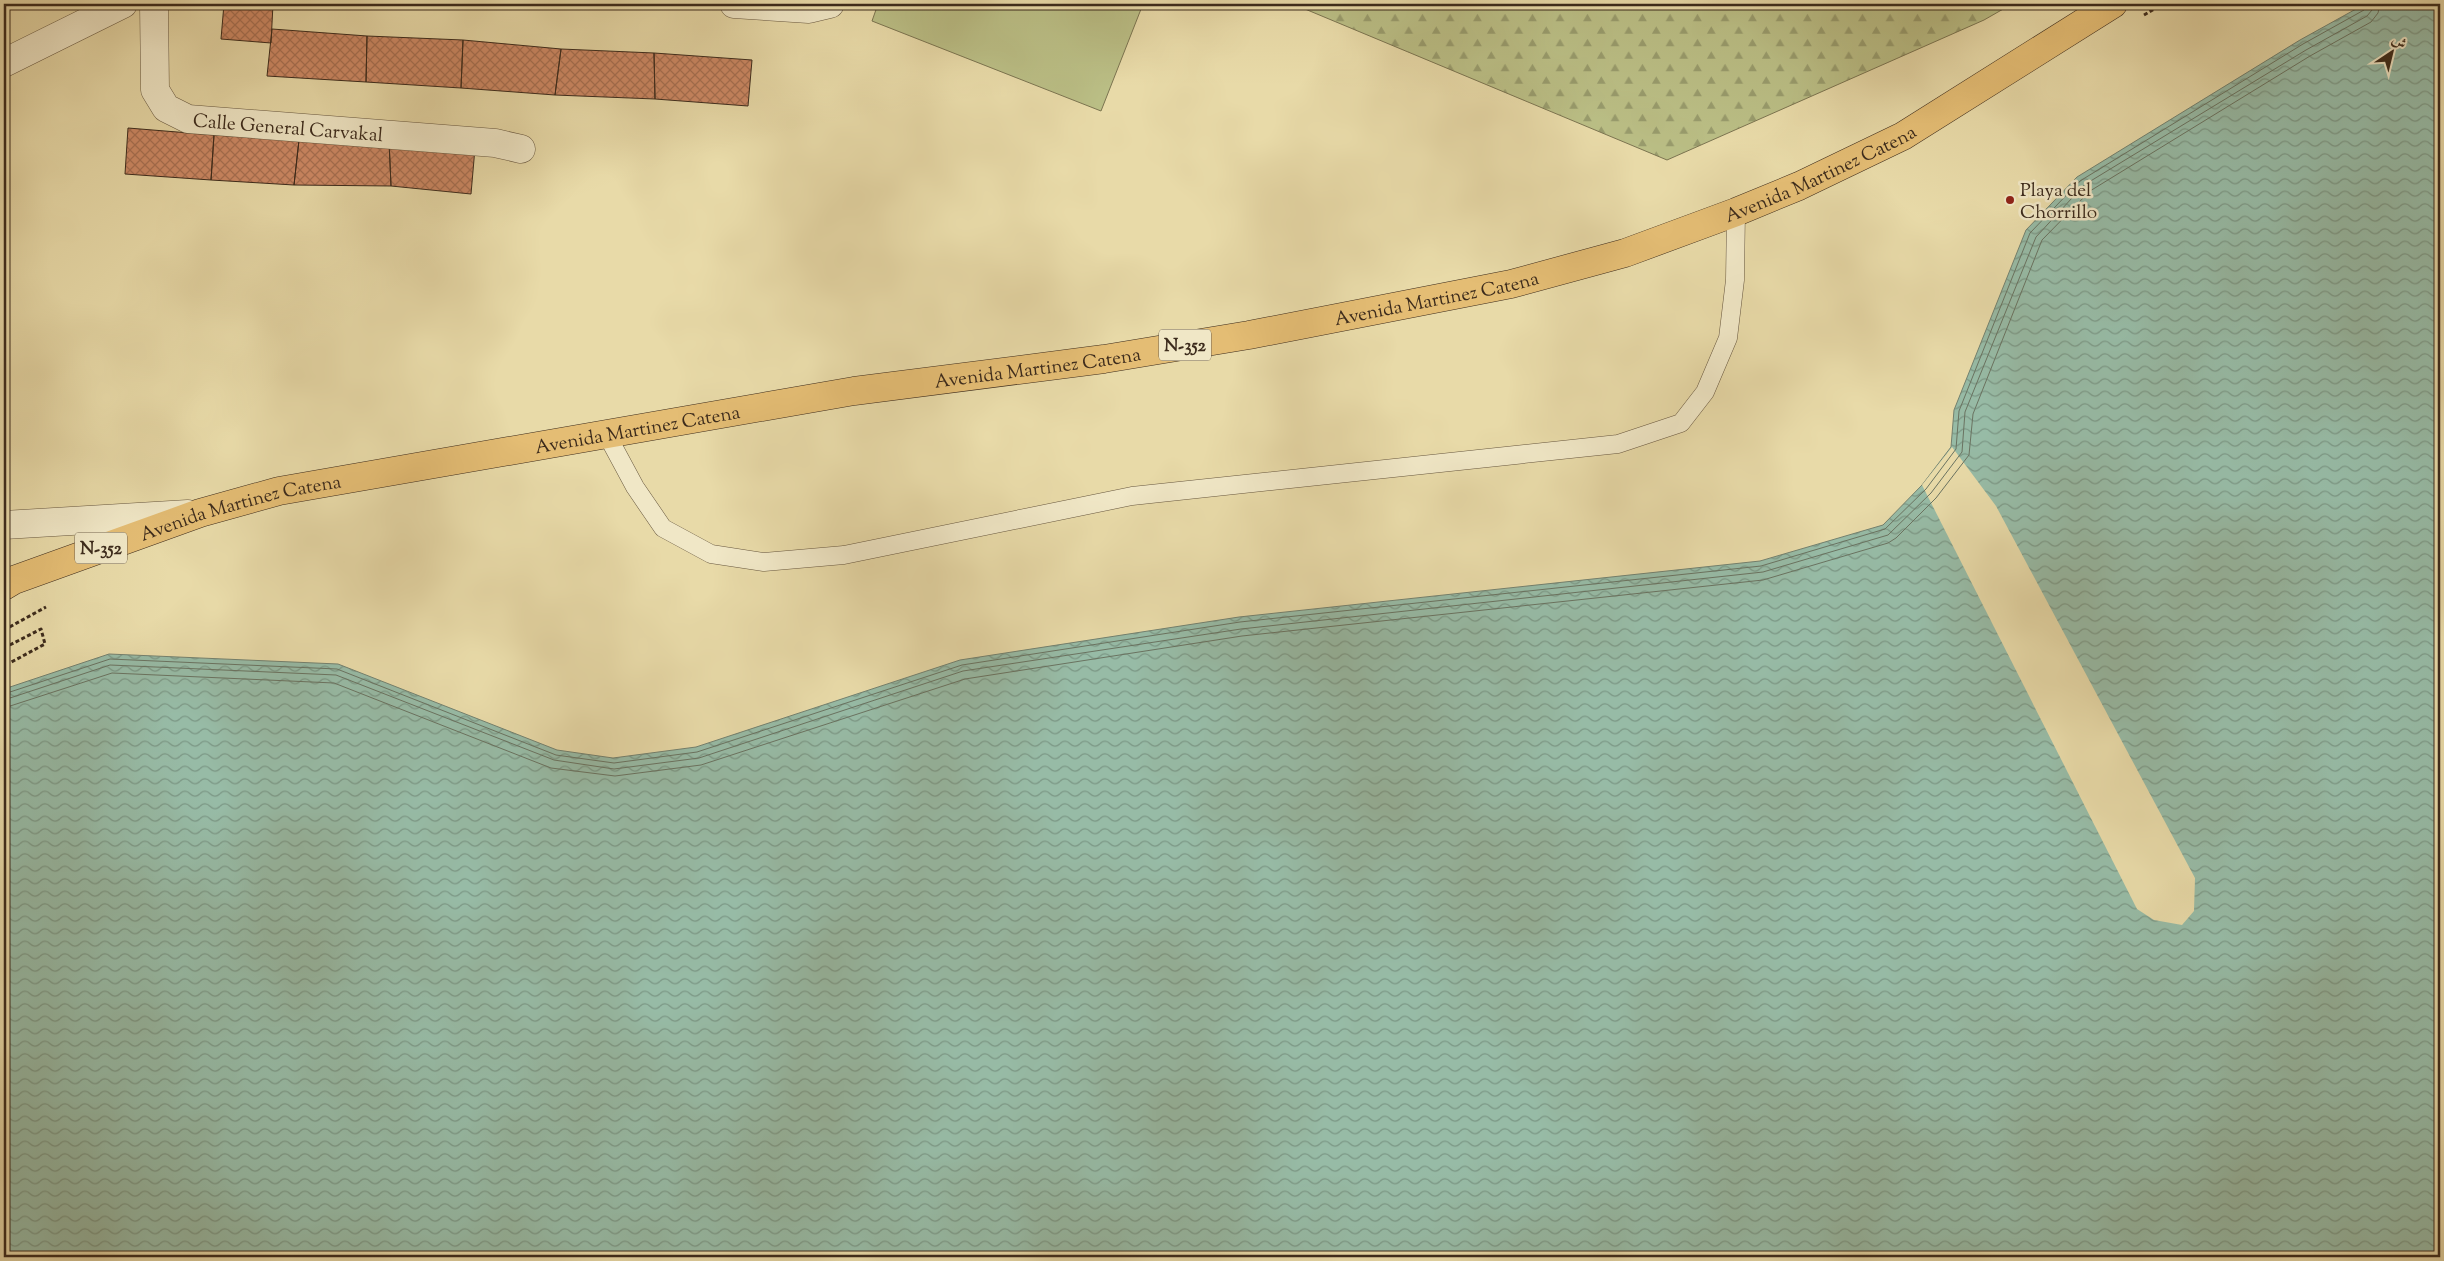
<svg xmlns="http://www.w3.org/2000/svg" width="2444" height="1261" viewBox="0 0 2444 1261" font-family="'Sorts Mill Goudy',Amiri,serif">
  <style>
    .forest { fill: url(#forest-firs); stroke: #7b7450 }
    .pitch { fill: #babe85; stroke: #7b7450 }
    .water { fill: url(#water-waves); stroke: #73816f }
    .pier { fill: #e8daa8 }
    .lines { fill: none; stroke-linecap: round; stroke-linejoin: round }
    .shore { stroke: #6a7361; stroke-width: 1 }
    .building { fill: url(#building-cross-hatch); stroke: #3c2b1c }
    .lane-casing { stroke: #67573f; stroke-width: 19 }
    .street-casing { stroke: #67573f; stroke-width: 29 }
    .highway-casing { stroke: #3c2b1c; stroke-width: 29 }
    .path { stroke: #3c2b1c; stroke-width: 3; stroke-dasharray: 4 2.5; stroke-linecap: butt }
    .lane { stroke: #f0e7c6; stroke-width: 18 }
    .street { stroke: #f0e7c6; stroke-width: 28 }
    .highway { stroke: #e4bd74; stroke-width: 28 }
    .poi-dot { fill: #8f2418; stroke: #f0e7c6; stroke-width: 2 }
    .labels { text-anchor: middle; stroke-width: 5; stroke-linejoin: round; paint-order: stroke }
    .shield { fill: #f0e7c6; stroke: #72634f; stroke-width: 1 }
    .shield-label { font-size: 18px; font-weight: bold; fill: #3c2b1c }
    .street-label { font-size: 19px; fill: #3c2b1c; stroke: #f0e7c6 }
    .poi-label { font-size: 19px; fill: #3c2b1c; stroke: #f0e7c6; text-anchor: start }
  </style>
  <defs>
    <pattern id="forest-firs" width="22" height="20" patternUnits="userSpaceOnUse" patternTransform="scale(1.25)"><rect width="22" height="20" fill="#babe85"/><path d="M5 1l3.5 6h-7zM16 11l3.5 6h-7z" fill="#989b6c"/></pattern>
    <pattern id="water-waves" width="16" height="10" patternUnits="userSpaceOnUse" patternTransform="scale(1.25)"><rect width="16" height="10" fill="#97bba6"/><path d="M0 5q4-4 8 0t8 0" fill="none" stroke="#7c9886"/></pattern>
    <pattern id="building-cross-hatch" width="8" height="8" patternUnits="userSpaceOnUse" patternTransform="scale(1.25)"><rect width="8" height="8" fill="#cd8965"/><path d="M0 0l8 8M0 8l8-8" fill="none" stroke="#a87052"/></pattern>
  </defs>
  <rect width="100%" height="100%" fill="#e8daa8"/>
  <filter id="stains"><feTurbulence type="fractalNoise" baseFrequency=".004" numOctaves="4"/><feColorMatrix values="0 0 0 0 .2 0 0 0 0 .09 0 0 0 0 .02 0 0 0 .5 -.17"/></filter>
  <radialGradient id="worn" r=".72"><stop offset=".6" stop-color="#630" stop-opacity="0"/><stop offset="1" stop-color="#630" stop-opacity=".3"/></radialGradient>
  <path class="forest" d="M1293,4h719l-28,16 -317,140z"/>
  <path class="pitch" d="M878,4h265l-42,107 -229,-90z"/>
  <path class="water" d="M2365,4h75v1253h-2436v-568l105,-35 229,10 219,86 56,8 83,-11 264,-87 279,-43 521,-56 123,-36 39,-40 29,-38 3,-37 72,-180 51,-53 223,-137z"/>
  <path class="pier" d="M1952,447l44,59 199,372 -1,33 -12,14 -28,-5 -17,-11 -215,-424z"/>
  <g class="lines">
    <path class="shore" d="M4,694l106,-35 227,10 219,86 58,8 83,-11 265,-87 278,-43 521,-56 124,-37 41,-40 30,-40 3,-38 71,-178 50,-52 223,-137 61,-34 2,-6
      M4,700l106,-35 226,10 218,85 60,9 85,-11 264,-87 278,-42 522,-57 125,-37 43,-42 31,-41 3,-40 71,-175 48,-52 222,-135 61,-34 5,-6 1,-6
      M4,708l108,-35 222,10 217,85 64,8 86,-11 264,-86 277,-43 521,-56 125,-37 8,-5 40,-40 33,-43 4,-41 69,-174 48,-49 220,-135 61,-34 7,-9 2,-9"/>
  </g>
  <path class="building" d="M224,4h49l-2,39 -50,-4z
    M272,29l95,7 -1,46 -99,-6z
    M367,36l96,4 -2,48 -95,-6z
    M463,40l98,9 -6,46 -94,-7z
    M561,49l93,4 1,46 -100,-4z
    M654,53l98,7 -4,46 -93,-7z
    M128,128l86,7 -3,45 -86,-6z
    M214,135l85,5 -5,45 -83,-5z
    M299,140h90l2,46 -97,-1z
    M389,140l86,8 -4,46 -80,-8z"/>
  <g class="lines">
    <g class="lane-casing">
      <path id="lane" d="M607,435l28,52 28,41 48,26 53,8 80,-7 288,-59 486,-52 63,-21 24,-31 23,-54 7,-58 1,-68"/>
    </g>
    <g class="street-casing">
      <g id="street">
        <path id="s1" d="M154,4l1,86 11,18 22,11 307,24 26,6"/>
        <path d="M734,4l75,5 21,-5"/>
        <path d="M4,63l119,-59"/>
        <path d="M4,525l184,-11"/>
      </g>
    </g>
    <g class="highway-casing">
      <g id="highway">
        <path id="s2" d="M4,586l10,-6 186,-67 79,-22 575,-100 250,-32 145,-24 262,-51 114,-31 111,-41 63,-26 104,-50 210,-132"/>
      </g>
    </g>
    <path class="path" d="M2144,15l19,-11
      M4,630l42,-23
      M4,648l37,-19 4,15 -41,22"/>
    <use href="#lane" class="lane"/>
    <use href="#street" class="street"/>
    <use href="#highway" class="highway"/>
  </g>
  <circle class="poi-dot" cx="2010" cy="200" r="5"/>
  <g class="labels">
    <g class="shield">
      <rect x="1159" y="329.5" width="52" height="31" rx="4"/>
      <rect x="75" y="532.5" width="52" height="31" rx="4"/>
    </g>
    <g class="shield-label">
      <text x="1185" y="351">N-352</text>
      <text x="101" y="554">N-352</text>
    </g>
    <g class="street-label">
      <text dy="7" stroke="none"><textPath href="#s1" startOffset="232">Calle General Carvakal</textPath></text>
      <text dy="7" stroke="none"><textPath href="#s2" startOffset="1870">Avenida Martinez Catena</textPath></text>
      <text dy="7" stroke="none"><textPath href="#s2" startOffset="1465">Avenida Martinez Catena</textPath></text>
      <text dy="7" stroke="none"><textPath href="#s2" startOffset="1060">Avenida Martinez Catena</textPath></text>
      <text dy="7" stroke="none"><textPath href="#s2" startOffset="655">Avenida Martinez Catena</textPath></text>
      <text dy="7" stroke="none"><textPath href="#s2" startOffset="250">Avenida Martinez Catena</textPath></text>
    </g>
    <g class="poi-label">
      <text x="2020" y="196">Playa del<tspan x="2020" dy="22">Chorrillo</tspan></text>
    </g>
  </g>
  <rect width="2444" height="1261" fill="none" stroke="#e8daa8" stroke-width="20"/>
  <rect x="5" y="5" width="2434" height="1251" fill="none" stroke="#3c2b1c" stroke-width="2.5"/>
  <rect x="10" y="10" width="2424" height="1241" fill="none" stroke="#3c2b1c"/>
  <g transform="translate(2392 52) rotate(35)" stroke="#f0e7c6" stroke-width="4" paint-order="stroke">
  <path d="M0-4L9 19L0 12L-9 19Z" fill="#3c2b1c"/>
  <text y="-8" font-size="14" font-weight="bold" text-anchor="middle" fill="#3c2b1c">ش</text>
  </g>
  <rect width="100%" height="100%" filter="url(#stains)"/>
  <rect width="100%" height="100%" fill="url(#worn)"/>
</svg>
